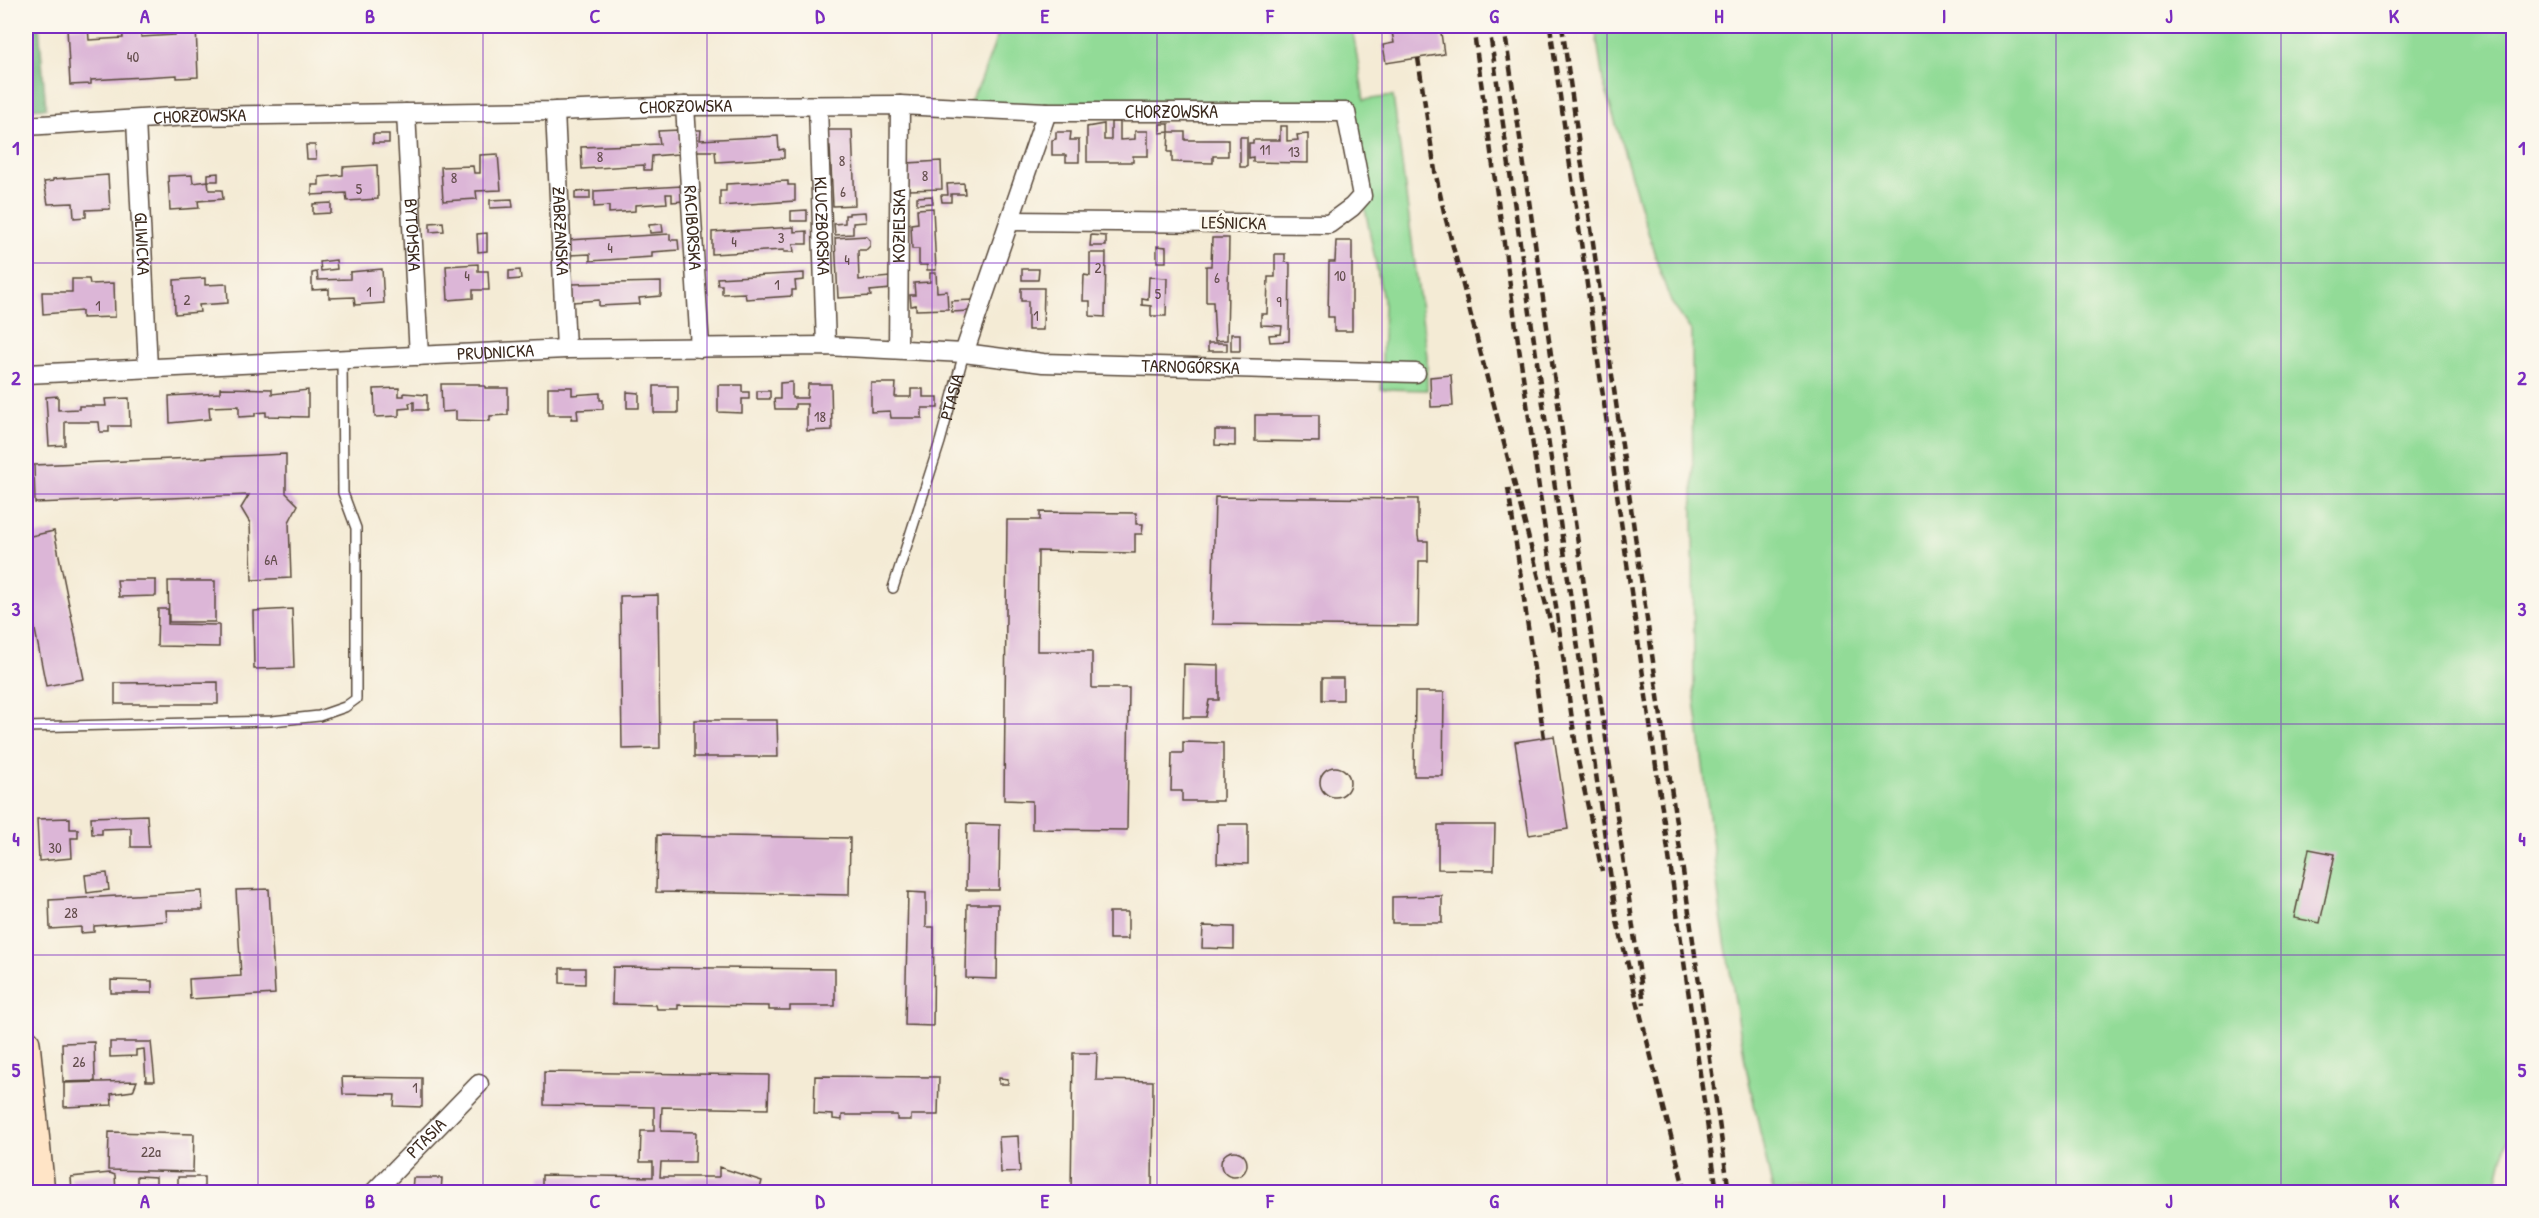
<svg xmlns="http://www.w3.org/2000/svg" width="2539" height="1218" viewBox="0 0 2539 1218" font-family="'Patrick Hand',sans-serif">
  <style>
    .green { fill: #92db97; stroke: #66825a; stroke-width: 1.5 }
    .forest { fill: #75bb80; stroke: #58724f; stroke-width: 1.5 }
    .building { fill: #dcb6d7 }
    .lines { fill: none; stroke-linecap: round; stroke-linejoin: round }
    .service-casing { stroke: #574739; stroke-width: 12 }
    .minor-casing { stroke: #574739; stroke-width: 21 }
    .secondary-casing { stroke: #574739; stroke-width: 30 }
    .service { stroke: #fff; stroke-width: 9 }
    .minor { stroke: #fff; stroke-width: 18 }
    .secondary { stroke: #ffe4c6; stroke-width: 27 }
    .rail { stroke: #3b2a1e; stroke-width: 4.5; stroke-dasharray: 9 4.5; stroke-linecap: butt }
    .grid { fill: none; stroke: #7b2cbf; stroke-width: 1.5; stroke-opacity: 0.55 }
    .labels { text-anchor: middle; stroke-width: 6; stroke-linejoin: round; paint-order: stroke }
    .number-label { font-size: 15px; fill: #634d4c }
    .street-label { font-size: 18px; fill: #3b2a1e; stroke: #fbf7ec }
    .neatline { fill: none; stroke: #7b2cbf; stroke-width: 2 }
    .grid-label { font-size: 20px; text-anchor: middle; font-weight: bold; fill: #7b2cbf }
  </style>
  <rect width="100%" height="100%" fill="#fbf7ec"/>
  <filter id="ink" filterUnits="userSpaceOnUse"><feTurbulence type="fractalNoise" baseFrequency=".0167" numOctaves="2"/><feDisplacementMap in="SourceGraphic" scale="12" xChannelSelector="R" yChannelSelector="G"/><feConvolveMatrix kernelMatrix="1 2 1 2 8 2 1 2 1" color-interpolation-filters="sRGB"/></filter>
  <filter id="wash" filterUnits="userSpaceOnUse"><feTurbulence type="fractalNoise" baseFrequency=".008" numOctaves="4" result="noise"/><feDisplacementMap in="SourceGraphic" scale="24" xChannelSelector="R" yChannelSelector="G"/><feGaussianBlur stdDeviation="1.35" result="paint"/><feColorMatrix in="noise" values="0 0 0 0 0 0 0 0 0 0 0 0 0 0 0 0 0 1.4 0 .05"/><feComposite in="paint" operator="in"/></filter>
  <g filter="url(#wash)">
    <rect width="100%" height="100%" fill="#f4ebd5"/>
    <path class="green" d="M1001,26h351l12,74 29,-4 34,260v34l-46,-1 3,-84 -38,-193 -380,-4 14,-25z
      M1595,26h918l1,1085 -19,81h-722l-27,-125 -24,-144 -28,-232 -2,-359 -21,-30 -12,-33 -56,-188z"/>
    <path class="forest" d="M26,26h13l7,82 -20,1z"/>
    <g id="blocks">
      <path class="building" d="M88,26l1,14 34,-2 -1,-12h19v11l34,-2v-9h21l2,51 -21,1v-3l-86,5v4l-21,1 -3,-57z
        M1391,26h49l4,28 -58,9 -3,-18 11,-2z
        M1111,122h9v18l15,-1v-8h13v25h-15v6h-46v-35l17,-3v16h7z
        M1160,124h9v8l-9,1z
        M1280,126h7v15l11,-1 -1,-5 11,-1v29l-55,-1v-5l-4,1v-15h4v-3h27z
        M679,130l2,14 -4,1 1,9 -26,2 -1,14h-7v-5l-62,4 -1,-22 79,-3 -2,-13z
        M689,130h12l-1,10 78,-4 1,14 5,-1v9l-68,4 -1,-11h-25z
        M824,130h28l3,75 -22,1 -3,-60h-6z
        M1056,132h15l-1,8h9v22h-13v-7h-14v-15l4,-1z
        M1169,132h16v8h43v16h-15v7l-41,-1v-10h-4z
        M373,134h16v9h-16z
        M1240,137h7v30h-7z
        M306,145h9l1,14h-9z
        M498,154l3,36 -25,1 1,8 -34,2 -2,-34 32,-1 1,7h6v-18z
        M941,161l1,28 -33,1 -1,-27z
        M377,165l1,34 -31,2 -1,-8 -34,2v-10h7v-8l24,-2v-8z
        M218,173v8h-10l1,9h13l1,9 -25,2 1,7 -29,2 -2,-34 24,-1 1,8 15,-2v-7z
        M108,175l2,34 -24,1v7l-12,1 -1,-15 -25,1 -4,-22 9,-1v-2z
        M788,181v4h7v16l-75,5v-15h6v-7z
        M964,183l1,11h-14v8h-9l-1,-7h7l-1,-11z
        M682,186l1,15 -11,1v-8h-6l1,9 -32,2v6l-26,2v-7l-15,1v-16z
        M590,191v8h-15v-7z
        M932,196l1,7 -16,1v-7z
        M512,199l1,8 -23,1v-8z
        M331,203v10l-18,1v-10z
        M933,208l3,62h-9v-5h-8v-16h-7l-1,-25 7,-1 -1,-14z
        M807,210v11h-16v-10z
        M865,212l1,10 -13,1v11l-18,1 -1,-11 11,-1v-8h4v-2z
        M443,222l1,9 -14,1v-9z
        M662,224l1,8 -13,1 -1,-8z
        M794,227v5l13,-1v13h-14l1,8h-10v-2l-72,4v-22z
        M487,233v18l-9,1 -1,-18z
        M670,234v6h8l1,10 -27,2v5l-62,4v-7l-21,1 -1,-15z
        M1091,235l15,1v10h-16z
        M866,236l4,4v6l-4,4h-8l1,30 31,-3 1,12 -21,2 1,5 -33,2 -3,-60z
        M1212,238h17l-2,102 -12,1 -2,-39h-7v-36h5z
        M1336,241h16v90h-18v-14h-6l1,-55h6z
        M1157,246l9,1v15h-9z
        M1090,253h16l-1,64 -15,-1v-15h-7l1,-26 6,1z
        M1275,254h10v8l5,1 -1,78 -19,1 -1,-7 12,-1 1,-8 -21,-1v-11h6l1,-37h7z
        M336,260l1,9 -16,2 -1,-9z
        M478,264v7h10l1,19h-16v8l-25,2 -2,-34z
        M382,269l2,34 -29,2 -1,-8 -25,1v-9l-17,1v-17l5,-1 1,8 32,-1v-7z
        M1022,269h17l-1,11h-16z
        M520,270l1,9 -12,1v-9z
        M804,273v7l-9,1 1,9h-4v6l-46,3 -1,-6 -23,1v-9h-4l-1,-7z
        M930,273h6l1,19 10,-1 1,18 -32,1v-5l-5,1 -1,-11h5l-1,-12 16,-1z
        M1149,277l18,1 -1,38h-15v-10l-9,-1v-7l6,1z
        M205,278v7l22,-1 1,19 -29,2 1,7 -25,2 -1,-34z
        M72,279h17l1,5 24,-1 1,34 -33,1v-7l-39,3 -1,-22h30z
        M661,282v14l-22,2 1,6 -41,2v-6l-26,2 -1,-18z
        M1021,288h23l-1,42h-15v-29h-7z
        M973,300l-5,11 -16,1 -1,-11z
        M1231,334h9v17h-9z
        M1208,343h19v8h-19z
        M1451,375l2,31 -22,1 -1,-30z
        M792,382v16h15l1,-14h23l1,46 -25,1v-27h-12v5h-20l-1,-10h6v-16z
        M871,383h25l-1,14h16v-8h12v8h15v11h-16v10h-31l-1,-7 -19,1z
        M441,384h38v2h6v2h23v27l-18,1v5l-34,-1v-9l-14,1z
        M718,385h24v7h7v7h-7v14l-24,-1z
        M654,386h24v27h-24z
        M548,387h24v8l28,-2v7h3v9l-26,1 1,9h-7l1,-4h-24z
        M220,388l52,1v5l36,-4v27l-42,-1v-4l-11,1v3l-16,1v-11l-30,1 1,12 -40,4 -1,-27 51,-3z
        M399,388v8h5v-3l23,2v15h-13v-8l-5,1 1,5 -11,1v7l-24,1 -1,-28z
        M757,391h13v8h-13z
        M627,392l12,1v15h-12z
        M58,396v14l21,-1v-3h27l-1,-7 24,-1 1,28h-21v6h-9l-1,-10h-34v23l-16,1 -3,-49z
        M1255,415h64v27l-64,-1z
        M1215,430h20v16l-20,-1z
        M286,454v39l12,12 -9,17 2,56 -39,2 -2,-57 -9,-15 8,-13 -214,8 -1,-38z
        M1215,497l203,2v37l1,5h9v20h-9l-1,65 -206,-2z
        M1040,512l96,1v11h7l-1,10h-7v19l-97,-2 -1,100h55v37h37l-2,142 -95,-1v-28l-28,-1 3,-280h33z
        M54,531l30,148 -38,7 -20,-102v-47z
        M117,580h39v16l-37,1z
        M168,581h47v41h-46z
        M658,595l2,153 -38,1 -2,-153z
        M158,609h10v15l51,1v22l-62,-1z
        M292,609l2,59 -40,1 -1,-58z
        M1184,664l35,1v35h-10l-3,17h-23z
        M1322,678h21v22h-21z
        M218,682v22h-103v-21z
        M1415,692h29l-1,84h-29z
        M694,720h83l1,37h-84z
        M1554,736l14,93 -39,6 -14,-93z
        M1183,742l40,1v58h-41v-10h-11l1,-38h11z
        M1320 782a15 15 0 1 1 30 0a15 15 0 1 1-30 0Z
        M147,815l2,32h-18v-19l-29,1v5h-10l-1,-17z
        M70,818v11h8v9h-7l1,20 -33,3 -2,-42z
        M967,824l33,1 -1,65h-33z
        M1218,824h30v40l-31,-1z
        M1438,825h57l-1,45 -56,-1z
        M657,835l193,3 -1,57 -193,-3z
        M2309,849l26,5 -15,69 -26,-5z
        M107,873l2,17 -22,3 -2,-18z
        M269,889l6,105 -85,5 -1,-20 52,-3 -5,-86z
        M202,891l1,19h-37l1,11 -73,5v6l-13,1v-6l-31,2 -1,-29z
        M908,892l18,1v34h8l-1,99 -28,-1z
        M1442,896v27h-50v-26z
        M967,904h31l-1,75 -31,-1z
        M1109,912h19v27h-19z
        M1203,926l31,1v22l-32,-1z
        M613,967l222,2v37h-45v4h-21v-4l-91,-1v4h-21l-1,-4 -44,-1z
        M560,968h25v16l-25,-1z
        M111,980l41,1v12h-41z
        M94,1042l1,39 -32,1 -1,-39z
        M110,1042h41l4,39h-9l-2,-32 -8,1v6l-26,1z
        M1073,1053h24l-1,27 57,1 -1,111h-81z
        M544,1072l225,3 -1,34 -106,-2 -1,24 35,1 -1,30h-34l-1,15h59v-10l43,14 -3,11h-217v-17l111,2v-15h-13l1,-31h13v-24l-110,-2z
        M815,1076l124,1 -1,38h-27v5h-14v-5h-55v5l-9,-1v-4l-19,-1z
        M342,1077l80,1v29l-28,-1 1,-11 -52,-1z
        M999,1078l9,1v5h-9z
        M137,1081l-4,10 -22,3 1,11 -48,2v-24z
        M109,1132l85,2 -1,38 -85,-2z
        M1018,1136l2,36 -19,1 -2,-36z
        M1221 1164a13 13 0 1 1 26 0a13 13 0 1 1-26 0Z
        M110,1173l5,2 1,17h-44l-1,-15z
        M137,1176l19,1v15h-19z
        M178,1177h26v15h-26z
        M413,1178h29l-1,14h-29z"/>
    </g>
  </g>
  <g filter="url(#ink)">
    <use href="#blocks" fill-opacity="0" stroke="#574739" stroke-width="1.5"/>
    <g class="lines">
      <g class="service-casing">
        <g id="service">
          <path id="s1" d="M893,588l47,-146 24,-89"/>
          <path d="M26,727l246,-6 47,-5 26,-9 11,-8v-171l-13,-35 -1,-135"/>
        </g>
      </g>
      <g class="minor-casing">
        <g id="minor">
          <path id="s2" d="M685,106l15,242"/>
          <path id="s3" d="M818,106l8,240"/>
          <path id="s4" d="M555,111l11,238"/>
          <path id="s5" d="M406,113l13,243"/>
          <path id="s6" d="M136,120l12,248"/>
          <path id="s7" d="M26,126l163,-10 366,-5 130,-5 215,-1 147,7h299l16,84 -10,11 -23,17 -319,-3"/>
          <path id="s8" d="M898,348l2,-243"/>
          <path d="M964,353l83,-241"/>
          <path id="s9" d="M26,374l540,-25 260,-3 138,7 79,10 373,10"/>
          <path id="s10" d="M374,1192l105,-108"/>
        </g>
      </g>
      <g class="secondary-casing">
        <path id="secondary" d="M26,1043l15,149"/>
      </g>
      <use href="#service" class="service"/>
      <use href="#minor" class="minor"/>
      <use href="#secondary" class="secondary"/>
      <path class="rail" d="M1473,26l105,735 24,110
        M1489,26l128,895 68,271
        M1504,26l140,978
        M1550,26l167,1166
        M1562,26l167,1166
        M1418,58l17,113 9,41 109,420
        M1508,488l36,250"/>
    </g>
  </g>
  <path class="grid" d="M258,26v1166M483,26v1166M707,26v1166M932,26v1166M1157,26v1166M1382,26v1166M1607,26v1166M1832,26v1166M2056,26v1166M2281,26v1166M26,263h2488M26,494h2488M26,724h2488M26,955h2488"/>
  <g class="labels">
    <g class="number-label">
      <text x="133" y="62">40</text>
      <text x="1265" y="155">11</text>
      <text x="1294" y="157">13</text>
      <text x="600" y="162">8</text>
      <text x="842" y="166">8</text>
      <text x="925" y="181">8</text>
      <text x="454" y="183">8</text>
      <text x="359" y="194">5</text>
      <text x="843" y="197">6</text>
      <text x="781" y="243">3</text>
      <text x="734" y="247">4</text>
      <text x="610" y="253">4</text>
      <text x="847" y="265">4</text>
      <text x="1098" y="273">2</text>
      <text x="467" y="281">4</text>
      <text x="1340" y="281">10</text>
      <text x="1217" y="283">6</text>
      <text x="777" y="290">1</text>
      <text x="369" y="297">1</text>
      <text x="1158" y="299">5</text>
      <text x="187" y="305">2</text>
      <text x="1279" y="307">9</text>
      <text x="98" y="311">1</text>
      <text x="1036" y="321">1</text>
      <text x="820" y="422">18</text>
      <text x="271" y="565">6A</text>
      <text x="55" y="853">30</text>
      <text x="71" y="918">28</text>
      <text x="79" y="1067">26</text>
      <text x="415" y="1093">1</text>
      <text x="151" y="1157">22a</text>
    </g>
    <g class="street-label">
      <text dy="6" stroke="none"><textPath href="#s7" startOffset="660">CHORZOWSKA</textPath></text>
      <text dy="6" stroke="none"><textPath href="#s7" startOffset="1146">CHORZOWSKA</textPath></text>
      <text dy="6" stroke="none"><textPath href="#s7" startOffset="174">CHORZOWSKA</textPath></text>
      <text transform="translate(1234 223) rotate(1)" y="6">LEŚNICKA</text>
      <text dy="6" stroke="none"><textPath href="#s3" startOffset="120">KLUCZBORSKA</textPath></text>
      <text dy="6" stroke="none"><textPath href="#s8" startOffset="122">KOZIELSKA</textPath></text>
      <text dy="6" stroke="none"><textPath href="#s2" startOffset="122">RACIBORSKA</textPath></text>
      <text dy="6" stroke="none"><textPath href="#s4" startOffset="120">ZABRZAŃSKA</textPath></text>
      <text dy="6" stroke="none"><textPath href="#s5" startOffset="122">BYTOMSKA</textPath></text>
      <text dy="6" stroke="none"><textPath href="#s6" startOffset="124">GLIWICKA</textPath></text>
      <text dy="6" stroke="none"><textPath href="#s9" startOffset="470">PRUDNICKA</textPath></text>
      <text dy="6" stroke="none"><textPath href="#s9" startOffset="1166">TARNOGÓRSKA</textPath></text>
      <text dy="6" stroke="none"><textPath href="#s1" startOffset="200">PTASIA</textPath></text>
      <text dy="6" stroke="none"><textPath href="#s10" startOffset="75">PTASIA</textPath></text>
    </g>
  </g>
  <rect width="2539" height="1218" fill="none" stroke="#fbf7ec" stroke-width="66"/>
  <rect x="33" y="33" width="2473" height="1152" class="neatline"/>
  <g class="grid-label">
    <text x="145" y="23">A</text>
    <text x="370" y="23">B</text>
    <text x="595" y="23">C</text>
    <text x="820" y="23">D</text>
    <text x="1045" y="23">E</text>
    <text x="1270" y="23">F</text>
    <text x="1494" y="23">G</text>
    <text x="1719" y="23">H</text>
    <text x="1944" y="23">I</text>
    <text x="2169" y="23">J</text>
    <text x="2394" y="23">K</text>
    <text x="16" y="155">1</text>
    <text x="2522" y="155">1</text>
    <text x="16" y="385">2</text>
    <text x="2522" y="385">2</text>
    <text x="16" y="616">3</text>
    <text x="2522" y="616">3</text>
    <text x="16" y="846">4</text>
    <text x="2522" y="846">4</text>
    <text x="16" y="1077">5</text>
    <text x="2522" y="1077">5</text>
    <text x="145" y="1208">A</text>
    <text x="370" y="1208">B</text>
    <text x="595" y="1208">C</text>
    <text x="820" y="1208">D</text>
    <text x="1045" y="1208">E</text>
    <text x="1270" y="1208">F</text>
    <text x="1494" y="1208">G</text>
    <text x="1719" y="1208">H</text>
    <text x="1944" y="1208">I</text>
    <text x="2169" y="1208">J</text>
    <text x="2394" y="1208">K</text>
  </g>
</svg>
